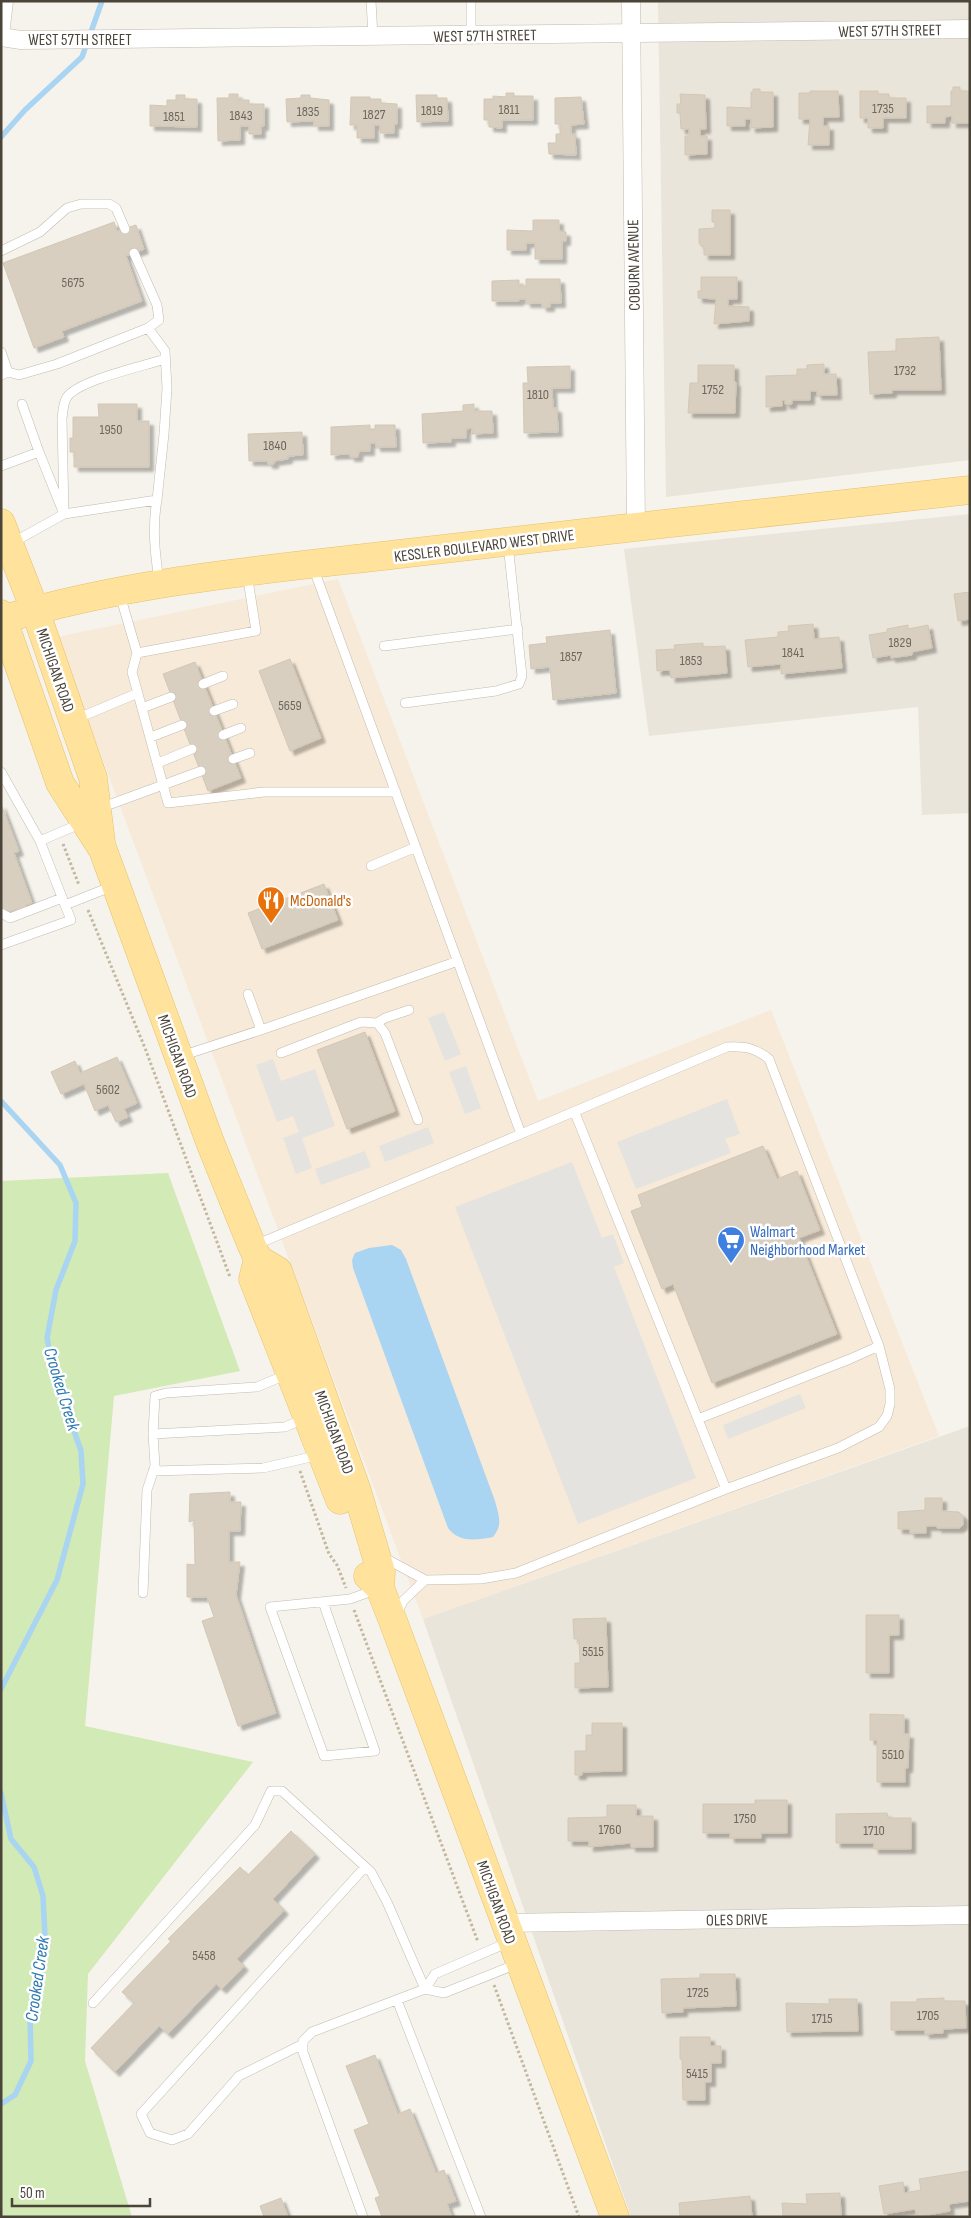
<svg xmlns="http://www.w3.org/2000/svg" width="971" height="2218" viewBox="0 0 971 2218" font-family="'Sofia Sans Condensed',sans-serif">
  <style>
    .residential { fill: #eae5da }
    .commercial { fill: #f7ead8 }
    .green { fill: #d2eab5 }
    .parking { fill: #e5e3e0 }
    .water { fill: #a9d4f2 }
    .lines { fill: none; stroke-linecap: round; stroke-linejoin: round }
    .stream { stroke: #a9d4f2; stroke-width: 5.5 }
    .building { fill: #d8cfc1; stroke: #d3c7b4; filter: url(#shadow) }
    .service-casing { stroke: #c2bbae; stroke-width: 10 }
    .minor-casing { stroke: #c2bbae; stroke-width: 19 }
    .primary-casing { stroke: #e6c16a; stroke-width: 29 }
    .path { stroke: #c4b79f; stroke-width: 3; stroke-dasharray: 2.5 2.5; stroke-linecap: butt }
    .service { stroke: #fff; stroke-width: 9 }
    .minor { stroke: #fff; stroke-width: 18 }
    .primary { stroke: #ffe39c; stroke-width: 28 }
    .labels { text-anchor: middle; stroke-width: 5; stroke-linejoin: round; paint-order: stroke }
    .number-label { font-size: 14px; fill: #6e675b }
    .street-label { font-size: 16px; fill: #4b4439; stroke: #fff }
    .food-label { font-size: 16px; fill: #c56008; stroke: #fff; text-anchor: start }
    .shop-label { font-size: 16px; fill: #366cbe; stroke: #fff; text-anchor: start }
    .water-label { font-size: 18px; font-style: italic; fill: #2e7ab2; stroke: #fff }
  </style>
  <defs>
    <filter id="shadow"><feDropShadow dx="4.5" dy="4.5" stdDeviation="1" flood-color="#0004"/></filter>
  </defs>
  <rect width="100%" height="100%" fill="#f6f3ec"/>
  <path class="residential" d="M658,1h312v459l-304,37z
    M970,514v299l-48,2 -4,-108 -269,29 -25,-187z
    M970,1426v791h-339l-208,-598z"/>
  <path class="commercial" d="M338,579l200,522 233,-91 168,426 -516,183 -366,-982z"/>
  <path class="green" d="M168,1173l72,198 -126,25 -29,330 168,36 -165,212 -3,87 47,156h-131v-1036z"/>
  <path class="parking" d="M444,1012l17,42 -16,7 -17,-43z
    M273,1059l8,22 34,-12 20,57 -33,12 10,30 -16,6 -13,-36 16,-6 -6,-16 -16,6 -21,-57z
    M466,1066l15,42 -16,6 -16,-42z
    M727,1099l13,35 -15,5 6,14 -95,36 -19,-47z
    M428,1127l6,16 -49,19 -6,-16z
    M365,1151l6,16 -50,18 -6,-16z
    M572,1162l30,76 11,-4 11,29 -10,4 82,211 -118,46 -123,-317z
    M800,1394l6,14 -78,31 -5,-14z"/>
  <path class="water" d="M392,1245l9,5 5,9 89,242c4,15 8,24 -2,36 -16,3 -34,6 -45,-9l-95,-260 -1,-8 3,-7 14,-5z"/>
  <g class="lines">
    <path class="stream" d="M1,137l24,-27 57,-53 20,-56
      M1,1101l59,64 16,38 -1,38 -19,49 -9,48 7,35 27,78 2,33 -26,96 -56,109
      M1,1793l10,46 23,28 9,29 2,42 -6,42 -9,35 1,46 -16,34 -14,9"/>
  </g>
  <path class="building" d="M953,87h7v4h10v32h-18v-7l-7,1v6h-18v-17h24v-15l2,-1z
    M753,89h7v3h13v35l-22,1v-9h-6v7h-18v-19l24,1v-16h2z
    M810,91h28l1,26h-16v9h6v19h-21l2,-26h-11v-26h11z
    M860,91h18v3h11v4h17v20h-23v10h-15v-10h-8z
    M506,93h8v3h19v24h-31v8l-13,-1v-7h-5v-21h9v-3l13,1z
    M229,94h9v6h11v4h15v22h-3v8h-12v-8h-9v14l-22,1 -1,-43h12z
    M680,94l25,1 1,34h-6v7h7v18l-22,1v-19h4v-7h-8l-1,-16h-3v-9h4z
    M176,95h9v4h12v28l-47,-1v-21l17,1v-6h9z
    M301,95h9v3l19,2v26h-15v-5l-27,1 -1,-23 15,-1z
    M416,95h21v3h10l1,23 -31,1z
    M351,97h19v2h11v4l16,1v20h-3v9h-14v-8h-6v13h-17v-13h-7z
    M581,97l3,27 -13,1v9h4l1,21 -27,-1 -1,-11h8v-9h4v-10h-5v-26z
    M712,210h18v45h-26v-9h-3l-2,-3v-14l16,-1v-6h-3z
    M533,220h26v11l7,1v9h-4v18h-27v-16h-9v7h-19v-20l26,1z
    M114,222l3,9 19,-6 8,24 -18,7 16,45 -80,30 2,6 -30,11 -31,-85z
    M701,277h36v22h-9v7l21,1v14l-35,3 2,-25 -18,-1v-7h3z
    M526,279h34l1,24h-11v4h-8v-4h-16v-4h-7v2h-27v-20l27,-1v6h7z
    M939,337l2,53h-49v3l-22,1 -2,-42 28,-1v-12z
    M824,364v10h12l1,21h-20v-4h-7v9h-18v4h-7v-4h-3v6l-16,1v-31l31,-1v-6h10v-4z
    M698,365h36v17h2l-1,31h-47l2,-30h8z
    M570,366v22h-18l1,20h4l1,24 -34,1 -1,-50h5l-1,-16z
    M98,404h39v17h12v46h-75v-15h-4v-14h3v-21h26z
    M474,404v7h18l1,22 -21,1v-6l-6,1v9h-15v4l-28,1 -1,-29 41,-3v-6z
    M370,425v5l5,-1v-4h20l1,22h-20v-4h-6v8h-11l-1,6h-8v-3l-19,1v-28z
    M302,432l1,23 -15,1v3l-14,2v3h-6v-3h-19l-1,-27z
    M970,592v27l-12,2 -4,-27z
    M813,624l1,15 25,-2 3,31 -61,6v-10l-33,3 -3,-27 33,-3v-5l11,-1 -1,-5z
    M908,625v4l20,-4 4,23 -20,4v3l-21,3v-3l-18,3 -4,-23 18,-3v-3z
    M610,630l6,63 -63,7 -3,-33 -19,2 -2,-24 18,-2 -1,-6z
    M703,643v4l22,-1 2,27 -56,5 -1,-8 -13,1 -1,-21 19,-1 -1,-4z
    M290,659l31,79 -31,13 -31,-80z
    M195,662l46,116 -33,13 -45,-117z
    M1,804l18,47 -5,2 18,50 -6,2 1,3 -10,3v-2l-8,3 -8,-4z
    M324,884l14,36 -76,29 -14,-36z
    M365,1032l30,79 -48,18 -30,-79z
    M117,1057l20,46 -13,6 4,8 -12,5 -8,-17 -13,6 -11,-27 -23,10 -10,-22 24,-11 5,12z
    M763,1146l14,33 20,-8 23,59 -21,8 38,96 -125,49 -39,-99 -11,5 -31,-78 11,-4 -4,-12z
    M230,1492v10h11l-1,29h-11v31h11l-4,33 40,118 -38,13 -36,-105 12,-4 -7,-20h-20v-33l8,1 -1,-45 -5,2 1,-28z
    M925,1498h17v13l17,1 4,4v9l-4,3h-22v-2h-11v7h-16v-4h-12v-17l27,-2z
    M866,1615h33v20h-10v38h-23z
    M606,1618l2,69 -33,1v-25h5l-1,-24h-5l-1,-20z
    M870,1714l34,1v19h5l-1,34h-3v14h-28v-42h-7z
    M592,1723h30v48l-40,1v3h-7v-24h11v-16h6z
    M755,1800h32v33h-26v5h-31v-5h-27v-29h52z
    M607,1805h29v11h17v31h-22v-4l-42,4v-6h-21v-23l39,-1z
    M887,1813l1,5h23v31h-37v-6h-38v-29z
    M291,1831l24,23 -42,45 11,11 -47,49 7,7 -22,23 -6,-5 -48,50 -9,-8 -44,46 -24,-24 43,-45 -12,-11 49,-51 -3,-2 72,-72 8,8z
    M700,1974h35l1,32 -53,2v4l-21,1 -1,-34 39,-1z
    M944,1998v3h21l1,27 -23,1v4l-18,1v-4h-34v-28h26v-3z
    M829,1999h28l1,32 -71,1 -1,-29 43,1z
    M680,2037h30v9h11v17h-10v19h-6v18h-22l-1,-41h-2z
    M375,2055l23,59 12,-5 26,64 8,-3 12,31 -9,3 5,13h-70l-7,-19 5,-2 -26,-66 15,-6 -23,-58z
    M969,2171l1,30 -21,3 1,7 -33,6 -2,-8 -31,5 -5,-28 24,-4 1,11 17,-3 -2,-11z
    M840,2193l1,24h-58l-1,-14 25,1 -1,-10z
    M750,2196l2,21h-72l-1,-14z
    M281,2198l7,19h-24l-4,-11z"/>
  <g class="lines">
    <g class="service-casing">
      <path id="service" d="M371,1l2,36
        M471,1v35
        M1,251l39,-19 27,-24 14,-4h28l7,4 9,21
        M148,328l17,23 2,37 -3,46 -7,66 -93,14 -2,-95c1,-8 1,-16 5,-22 12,-17 77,-31 98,-38
        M1,352l7,20 -7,3
        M8,372l11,3 38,-11 91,-36 11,-8 -2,-15 -23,-52
        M22,404l17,48
        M1,466l38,-14 25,62 -52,29
        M157,500c-5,28 -2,53 2,81
        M384,646l134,-17
        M137,653l119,-22 -9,-58
        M203,684l20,-8
        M405,703l91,-12 23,-7 3,-8 -14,-132
        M142,708l29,-11
        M214,711l19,-7
        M76,719l62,-26
        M223,735l18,-7
        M151,737l31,-12
        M233,759l17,-6
        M158,763l34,-14
        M201,771l-38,14 5,18 96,-11h132
        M1,772l39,69
        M100,808l63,-23 -31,-113 5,-19 -17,-58
        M371,866l45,-19
        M65,905l-25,-64 42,-18
        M1,913l9,5 52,-20
        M1,945l70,-25 -6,-15 48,-19
        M248,994l13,36
        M377,1023l8,-5 24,-8
        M281,1053l80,-31 16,1 8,10 33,87
        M181,1056l80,-26 197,-69
        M575,1113l151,376
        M255,1245l266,-111 -208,-567
        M288,1374l-31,13 -91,6 -11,3 -2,38 132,-7 21,-9
        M698,1419l152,-60 29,-13
        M153,1471l110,-3 57,-13
        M383,1557l42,23 56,-1 35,-6 210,-84 112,-41 41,-21 8,-11 3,-12v-15l-11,-43 -110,-287c-14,-11 -24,-13 -42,-12l-206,87
        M143,1593l4,-103 8,-24 -2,-32
        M323,1602l52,149 -51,5 -54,-149 80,-8 25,-9
        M397,1614l6,-13 22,-21
        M509,1942l-74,32 -10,15 19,4 73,-29
        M397,2000l84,217
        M93,2003l162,-178 16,-34h11l89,81 16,30 38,87 -113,43 -9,9v11l60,165
        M303,2044l-64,32 -51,58 -16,6 -22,-7 -9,-19 224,-247"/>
    </g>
    <g class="minor-casing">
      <path id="minor" d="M631,1l5,527
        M1,27l3,-26
        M1,37l20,3 93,-1 856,-10
        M505,1923l465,-8"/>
    </g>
    <g class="primary-casing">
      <path id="primary" d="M1,523l34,87 58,168 8,64
        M1,614l59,169 43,67 107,292 42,104 6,13 20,12 79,220 24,81 -1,16
        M1,620c131,-40 271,-51 407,-67 187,-22 375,-42 562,-63
        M258,1259l-5,20 87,221
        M368,1576l12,12 13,33 222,596"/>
    </g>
    <path class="path" d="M63,844l16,41
      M88,910l57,138 85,229
      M300,1471l29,83 8,11 9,23
      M354,1610l124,332
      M494,1985l85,232"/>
    <use href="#service" class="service"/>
    <use href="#minor" class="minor"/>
    <use href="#primary" class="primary"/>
  </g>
  <defs>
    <g id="restaurant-pin" transform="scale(1.4375)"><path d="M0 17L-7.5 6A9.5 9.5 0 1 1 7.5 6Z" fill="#e8710a" stroke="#fff"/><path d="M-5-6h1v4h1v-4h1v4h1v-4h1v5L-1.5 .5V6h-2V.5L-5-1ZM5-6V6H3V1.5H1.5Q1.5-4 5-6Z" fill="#fff"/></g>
    <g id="supermarket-pin" transform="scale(1.4375)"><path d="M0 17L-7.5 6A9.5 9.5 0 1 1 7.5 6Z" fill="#3f7fe0" stroke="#fff"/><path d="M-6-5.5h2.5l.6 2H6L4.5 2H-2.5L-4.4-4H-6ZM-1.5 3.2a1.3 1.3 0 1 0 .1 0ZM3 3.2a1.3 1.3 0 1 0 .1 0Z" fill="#fff"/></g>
  </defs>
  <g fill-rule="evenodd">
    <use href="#restaurant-pin" x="271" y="900"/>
    <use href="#supermarket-pin" x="731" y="1240"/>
  </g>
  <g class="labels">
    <g class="number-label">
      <text x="883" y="113">1735</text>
      <text x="509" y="114">1811</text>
      <text x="432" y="115">1819</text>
      <text x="308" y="116">1835</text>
      <text x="374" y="119">1827</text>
      <text x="241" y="120">1843</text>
      <text x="174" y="121">1851</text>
      <text x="73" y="287">5675</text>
      <text x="905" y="375">1732</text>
      <text x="713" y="394">1752</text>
      <text x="538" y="399">1810</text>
      <text x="111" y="434">1950</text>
      <text x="275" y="450">1840</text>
      <text x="900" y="647">1829</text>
      <text x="793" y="657">1841</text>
      <text x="571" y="661">1857</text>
      <text x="691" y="665">1853</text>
      <text x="290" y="710">5659</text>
      <text x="108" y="1094">5602</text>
      <text x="593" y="1656">5515</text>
      <text x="893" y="1759">5510</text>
      <text x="745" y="1823">1750</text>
      <text x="610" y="1834">1760</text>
      <text x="874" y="1835">1710</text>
      <text x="204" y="1960">5458</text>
      <text x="698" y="1997">1725</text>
      <text x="928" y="2020">1705</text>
      <text x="822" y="2023">1715</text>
      <text x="697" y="2078">5415</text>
    </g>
    <g class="street-label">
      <text transform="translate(890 30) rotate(-1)" y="6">WEST 57TH STREET</text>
      <text transform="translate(485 35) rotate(-1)" y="6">WEST 57TH STREET</text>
      <text x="80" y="45">WEST 57TH STREET</text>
      <text transform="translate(633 265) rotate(-91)" y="6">COBURN AVENUE</text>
      <text transform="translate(484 545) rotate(-7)" y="6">KESSLER BOULEVARD WEST DRIVE</text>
      <text transform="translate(56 670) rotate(71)" y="6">MICHIGAN ROAD</text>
      <text transform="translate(178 1056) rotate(70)" y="6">MICHIGAN ROAD</text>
      <text transform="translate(335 1432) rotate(70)" y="6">MICHIGAN ROAD</text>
      <text transform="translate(497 1902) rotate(70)" y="6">MICHIGAN ROAD</text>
      <text transform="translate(737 1919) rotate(-1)" y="6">OLES DRIVE</text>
    </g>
    <g class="food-label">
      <text x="290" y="906">McDonald's</text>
    </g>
    <g class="shop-label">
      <text x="750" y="1237">Walmart<tspan x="750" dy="18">Neighborhood Market</tspan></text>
    </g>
    <g class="water-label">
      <text transform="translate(62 1389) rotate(73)" y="6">Crooked Creek</text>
      <text transform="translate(37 1979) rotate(-82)" y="6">Crooked Creek</text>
    </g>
  </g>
  <rect width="971" height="2218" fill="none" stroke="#4b4439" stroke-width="5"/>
  <path d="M12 2198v8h138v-8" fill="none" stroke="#4b4439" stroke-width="2.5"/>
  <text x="20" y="2198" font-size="15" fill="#4b4439" stroke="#ffffff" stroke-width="4" paint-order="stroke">50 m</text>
</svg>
